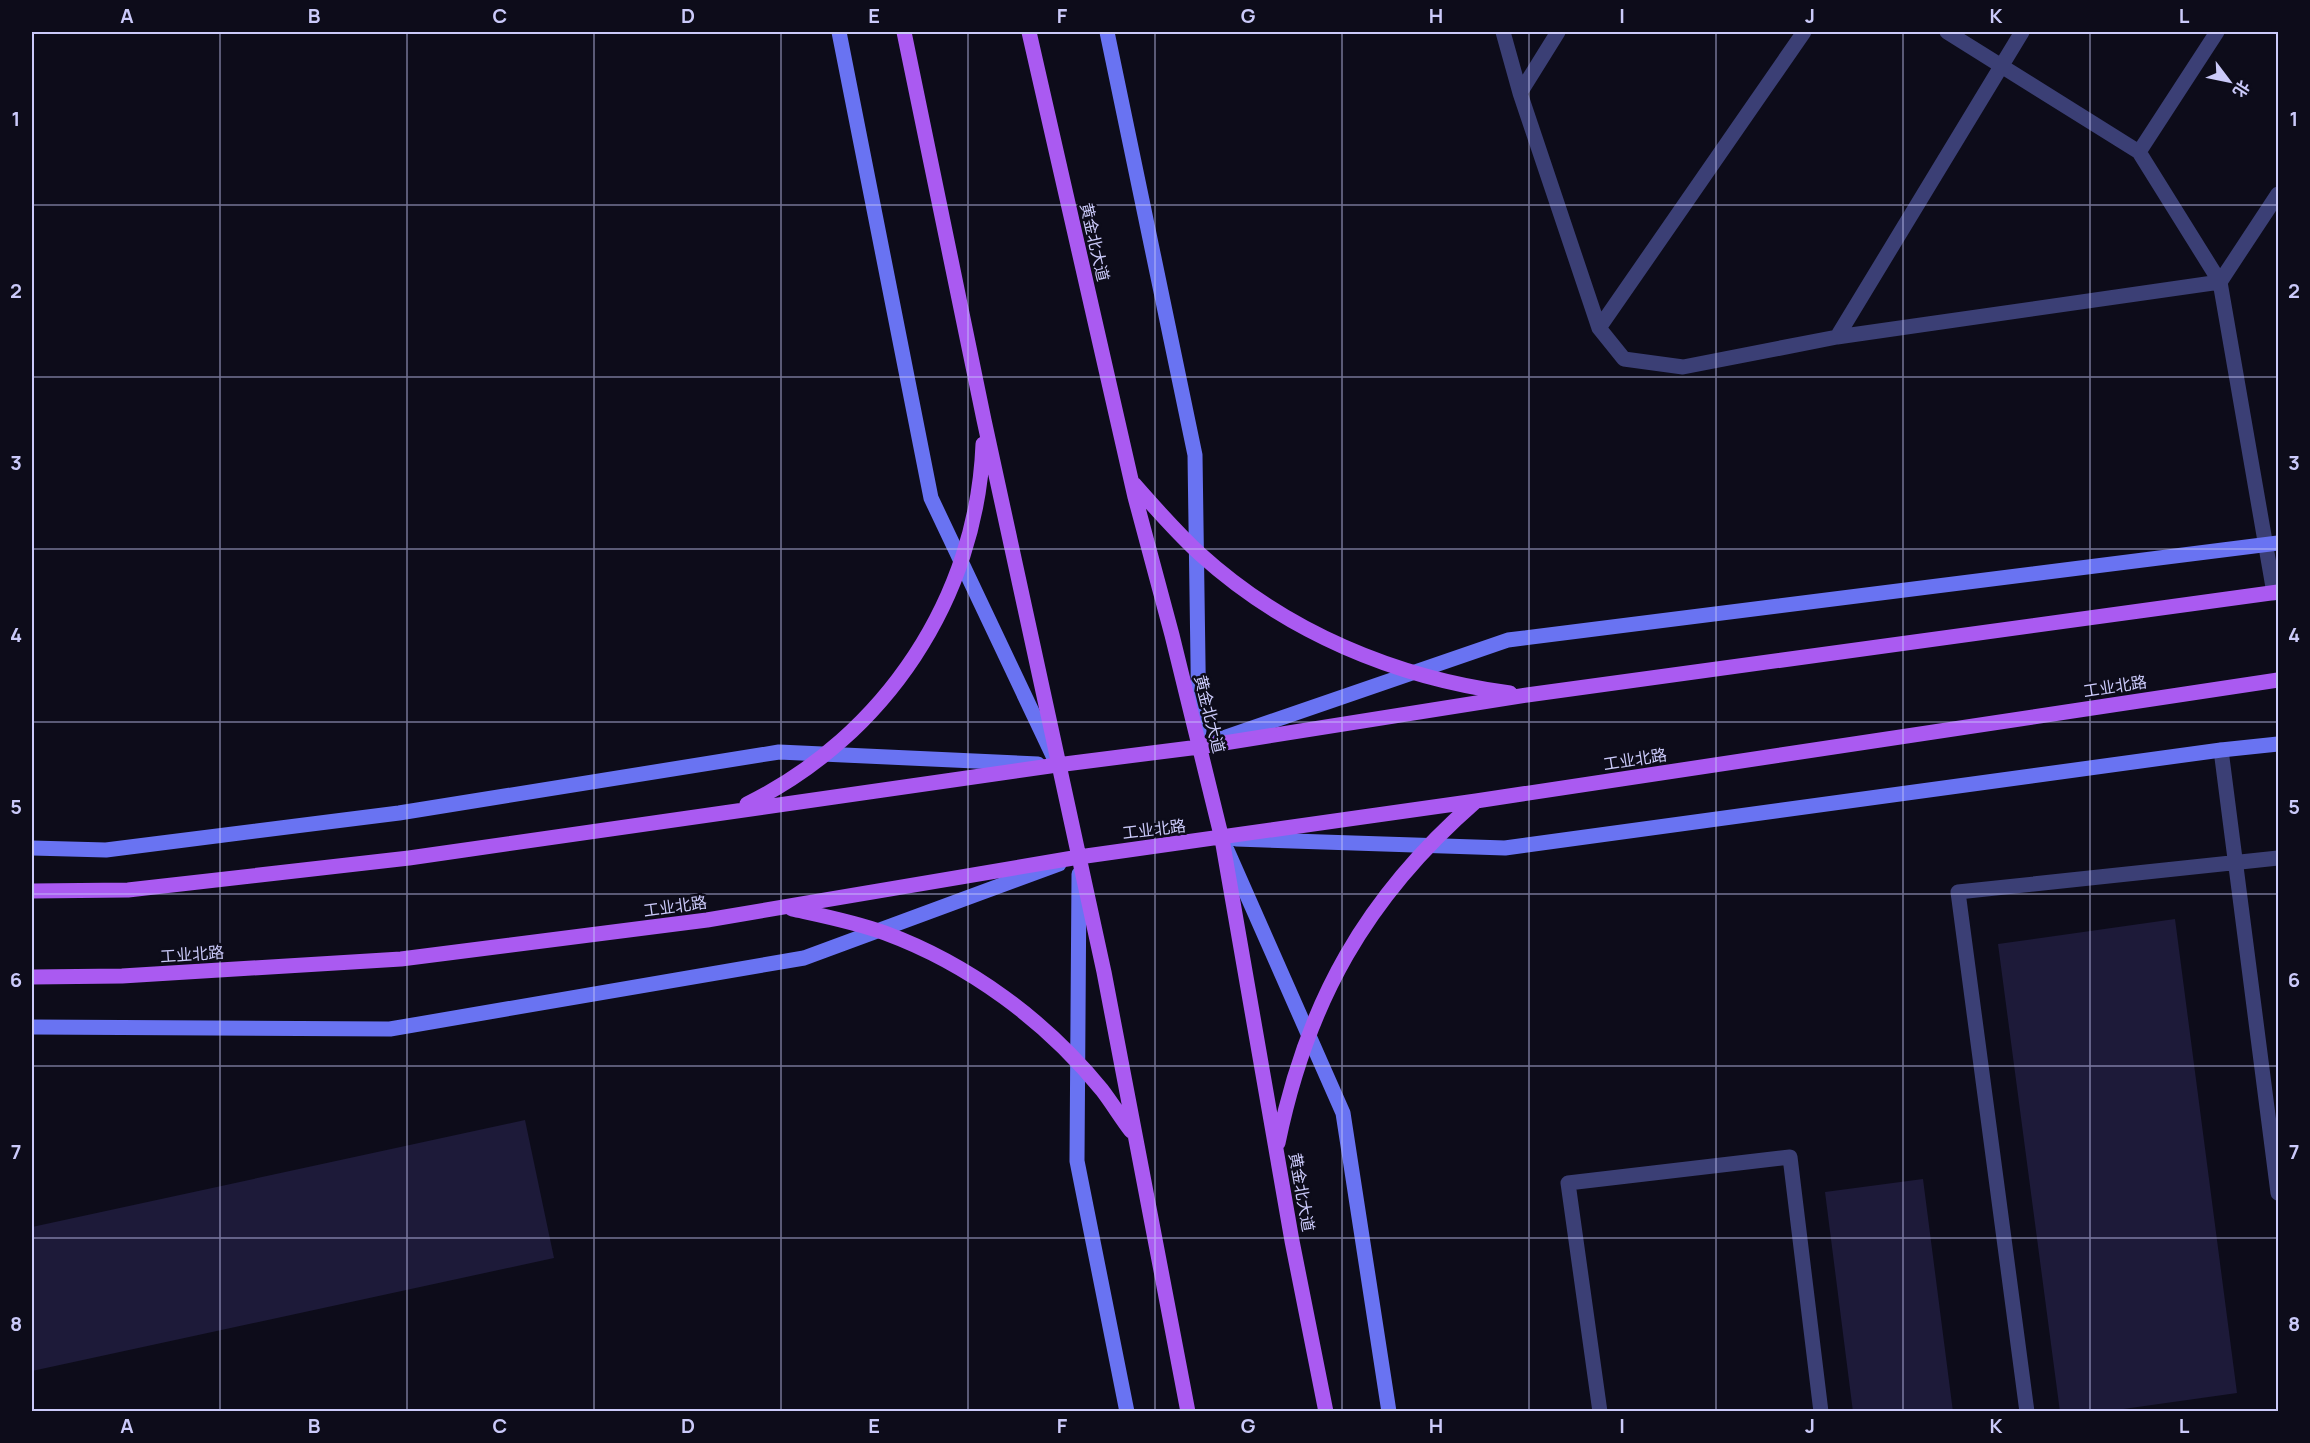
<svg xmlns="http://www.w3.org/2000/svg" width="2310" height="1443" viewBox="0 0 2310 1443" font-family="Manrope,'Noto Sans SC',sans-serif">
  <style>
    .building { fill: #1d1a39 }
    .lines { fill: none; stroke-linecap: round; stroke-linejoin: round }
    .street { stroke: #3b3f75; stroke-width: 15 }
    .secondary { stroke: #6973f2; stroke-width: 15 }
    .primary { stroke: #aa5af1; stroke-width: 15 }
    .grid { fill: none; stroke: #cbcafa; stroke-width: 1.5; stroke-opacity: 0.55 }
    .labels { text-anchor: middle; stroke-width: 5; stroke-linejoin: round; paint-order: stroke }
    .street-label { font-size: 16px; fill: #cbcafa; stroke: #0d0c1a }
    .neatline { fill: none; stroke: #cbcafa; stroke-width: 2 }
    .grid-label { font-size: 20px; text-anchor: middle; font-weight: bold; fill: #cbcafa }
  </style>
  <rect width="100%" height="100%" fill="#0d0c1a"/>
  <path class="building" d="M2175,919l62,474 -135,19h-42l-62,-468z
    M525,1120l29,138 -522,113v-144z
    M1923,1179l30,233h-100l-28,-220z"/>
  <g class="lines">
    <path class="street" d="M1503,32l17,61 79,235 25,31 59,8 154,-30 383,-55 58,-88
      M1947,32l192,120 81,130 54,311
      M1520,93l38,-61
      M2139,152l78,-120
      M1599,328l205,-296
      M1837,337l185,-305
      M2221,750l57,443
      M1600,1412l-32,-229 222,-26 31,255
      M2027,1412l-69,-520 320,-34"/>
    <path class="secondary" d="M839,32l92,466 124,262
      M1107,32l88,423 4,276
      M1220,739l288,-99 770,-97
      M1236,839l269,9 716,-98 57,-6
      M32,848l74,2 293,-37 380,-61 259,12
      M1227,850l116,263 46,299
      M1079,874l-2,287 50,251
      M32,1027l358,2 414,-71 255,-94"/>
    <path class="primary" d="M904,32l80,388 120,552 84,440
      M1029,32l106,465 37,138 50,204 70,402 34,171
      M1134,484c21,24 42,48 66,70 86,78 196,124 310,139
      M747,804c138,-68 230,-206 236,-360
      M32,891l96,-1 281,-32 648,-93 142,-18 328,-52 751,-103
      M792,909c32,7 63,13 93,24 84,31 161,88 217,157 10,13 19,28 29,41
      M32,977l90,-1 279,-17 306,-39 372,-63 397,-56 802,-121
      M1278,1143c29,-141 88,-246 197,-341"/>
  </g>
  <path class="grid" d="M220,32v1380M407,32v1380M594,32v1380M781,32v1380M968,32v1380M1155,32v1380M1342,32v1380M1529,32v1380M1716,32v1380M1903,32v1380M2090,32v1380M32,205h2246M32,377h2246M32,549h2246M32,722h2246M32,894h2246M32,1066h2246M32,1238h2246"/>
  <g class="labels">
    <g class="street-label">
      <text transform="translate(1095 242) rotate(77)" y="6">黄金北大道</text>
      <text transform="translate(2115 686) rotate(-9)" y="6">工业北路</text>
      <text transform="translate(1210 714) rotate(76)" y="6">黄金北大道</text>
      <text transform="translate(1635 759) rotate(-9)" y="6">工业北路</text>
      <text transform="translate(1154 829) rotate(-7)" y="6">工业北路</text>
      <text transform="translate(675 906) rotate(-8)" y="6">工业北路</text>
      <text transform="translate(192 954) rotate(-4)" y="6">工业北路</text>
      <text transform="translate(1302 1192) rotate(80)" y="6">黄金北大道</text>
    </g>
  </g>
  <rect width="2310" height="1443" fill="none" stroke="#0d0c1a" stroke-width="66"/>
  <g transform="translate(2229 81) rotate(122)" stroke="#0d0c1a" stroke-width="4.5" paint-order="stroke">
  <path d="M0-4.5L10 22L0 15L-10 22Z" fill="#cbcafa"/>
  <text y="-9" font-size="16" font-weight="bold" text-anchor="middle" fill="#cbcafa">北</text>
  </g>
  <rect x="33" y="33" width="2244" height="1377" class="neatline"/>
  <g class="grid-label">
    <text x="127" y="23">A</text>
    <text x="314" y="23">B</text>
    <text x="500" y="23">C</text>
    <text x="688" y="23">D</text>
    <text x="874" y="23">E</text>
    <text x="1062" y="23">F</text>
    <text x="1248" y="23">G</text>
    <text x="1436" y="23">H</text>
    <text x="1622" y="23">I</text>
    <text x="1810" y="23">J</text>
    <text x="1996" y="23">K</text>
    <text x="2184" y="23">L</text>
    <text x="16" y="126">1</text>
    <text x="2294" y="126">1</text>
    <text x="16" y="298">2</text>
    <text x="2294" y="298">2</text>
    <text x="16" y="470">3</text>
    <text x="2294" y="470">3</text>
    <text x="16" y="642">4</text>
    <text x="2294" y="642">4</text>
    <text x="16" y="814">5</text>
    <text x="2294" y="814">5</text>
    <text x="16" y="987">6</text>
    <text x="2294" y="987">6</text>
    <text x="16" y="1159">7</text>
    <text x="2294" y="1159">7</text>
    <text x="16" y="1331">8</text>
    <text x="2294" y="1331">8</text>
    <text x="127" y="1433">A</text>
    <text x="314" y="1433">B</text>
    <text x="500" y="1433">C</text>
    <text x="688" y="1433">D</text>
    <text x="874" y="1433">E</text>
    <text x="1062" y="1433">F</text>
    <text x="1248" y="1433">G</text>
    <text x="1436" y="1433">H</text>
    <text x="1622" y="1433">I</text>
    <text x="1810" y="1433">J</text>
    <text x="1996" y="1433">K</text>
    <text x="2184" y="1433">L</text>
  </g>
</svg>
